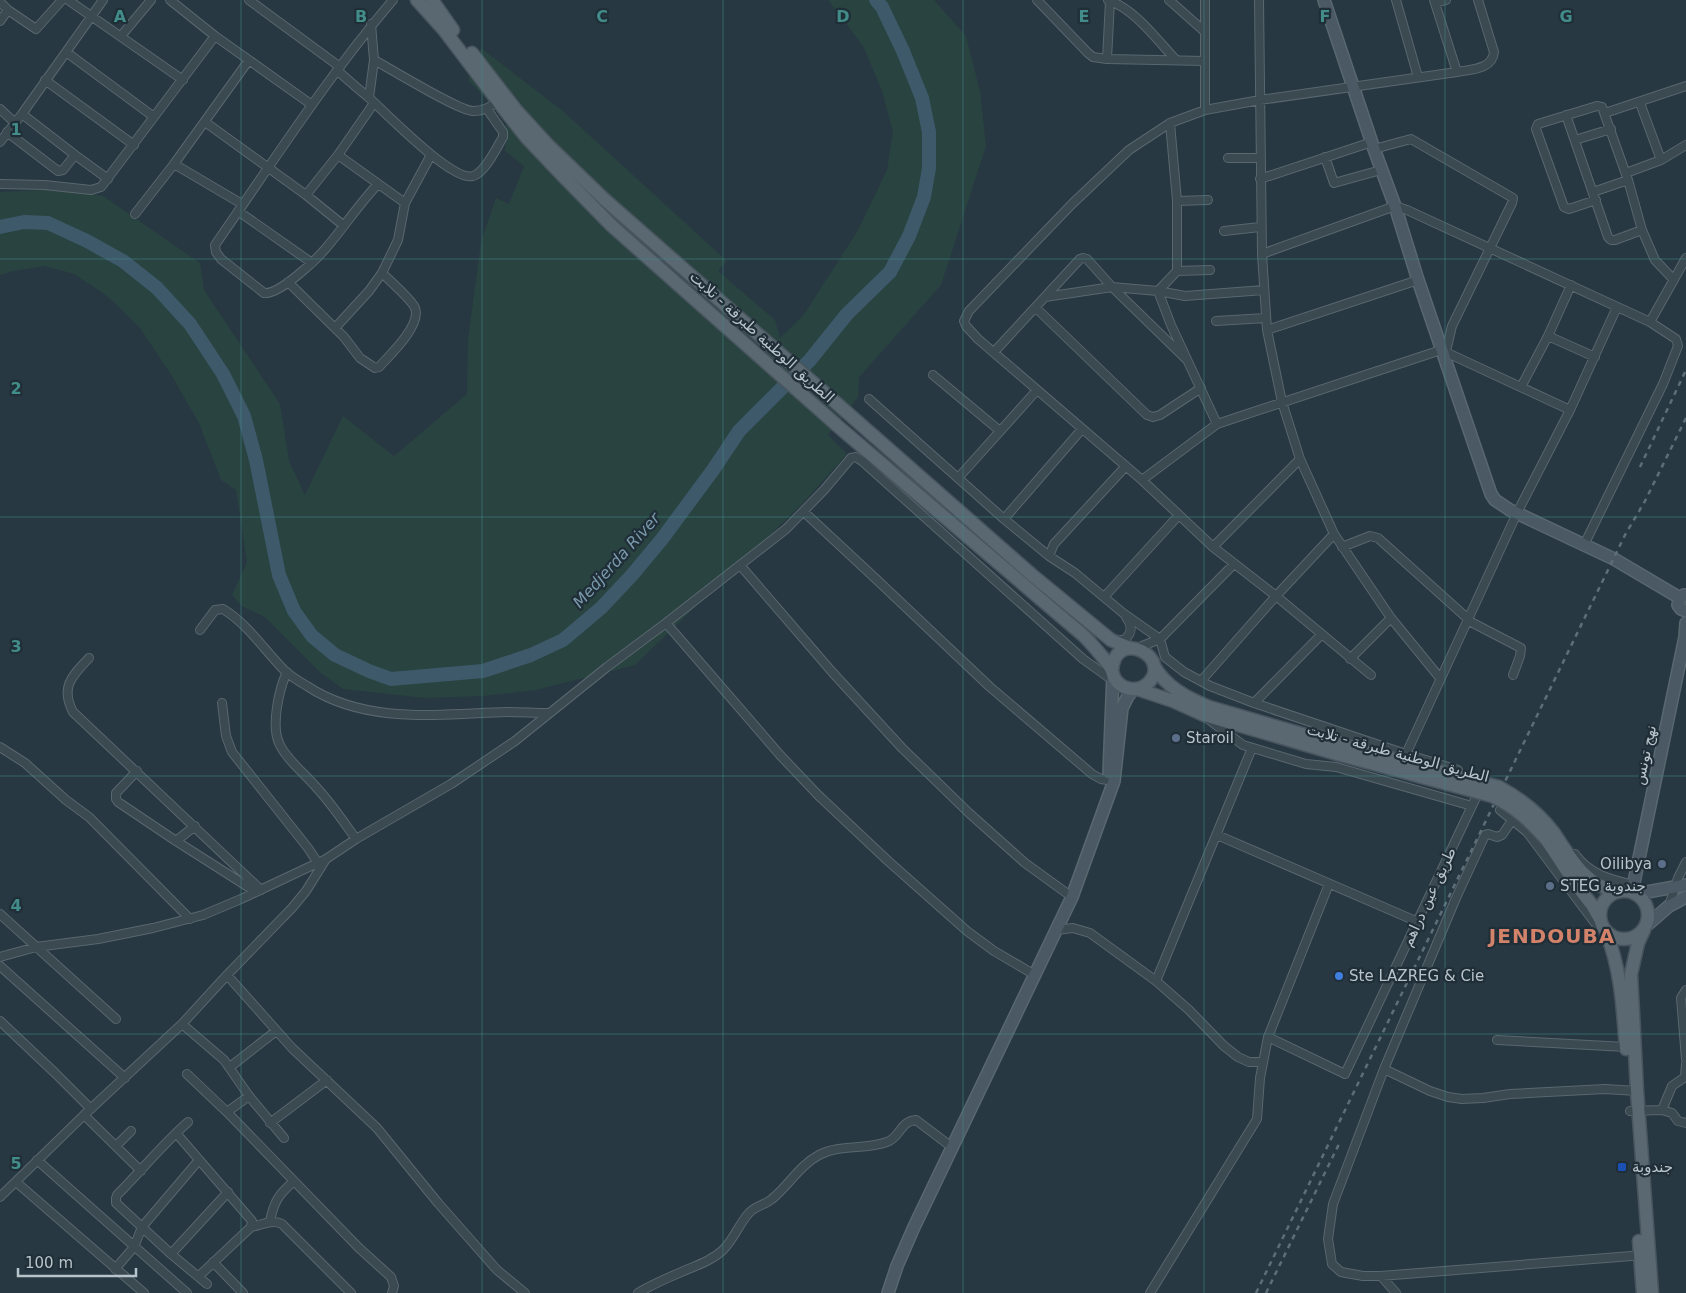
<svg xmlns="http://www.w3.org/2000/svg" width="1686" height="1293" viewBox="0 0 1686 1293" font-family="'DejaVu Sans','Noto Sans Arabic',sans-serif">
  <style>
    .green { fill: #294340 }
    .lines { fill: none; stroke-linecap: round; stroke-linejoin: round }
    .river { stroke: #3e596a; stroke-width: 14 }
    .street-casing { stroke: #59676f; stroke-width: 10 }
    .secondary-casing { stroke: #59676f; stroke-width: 14 }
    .primary-casing { stroke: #48555e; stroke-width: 15 }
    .street { stroke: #3b4951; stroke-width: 8 }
    .secondary { stroke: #4a5964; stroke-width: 11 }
    .primary { stroke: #5a6871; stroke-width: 12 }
    .rail { stroke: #5e6e78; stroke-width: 2.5; stroke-dasharray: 5 5; stroke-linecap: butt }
    .primary-bridge-casing { stroke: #48555e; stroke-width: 15; stroke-linecap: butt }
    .primary-bridge { stroke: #5a6871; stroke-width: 12 }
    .grid { fill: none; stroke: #428d8a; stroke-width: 1; stroke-opacity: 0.55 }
    .service-dot { fill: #5c6f8a; stroke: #202e37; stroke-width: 2 }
    .shop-dot { fill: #3f7fe0; stroke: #202e37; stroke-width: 2 }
    .transit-dot { fill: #1a4fb4; stroke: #202e37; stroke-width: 2 }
    .labels { text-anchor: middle; stroke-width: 4.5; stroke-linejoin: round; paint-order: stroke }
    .street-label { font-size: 15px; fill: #b8c4cb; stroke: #202e37 }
    .poi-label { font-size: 15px; fill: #b8c4cb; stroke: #202e37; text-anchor: start }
    .water-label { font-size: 16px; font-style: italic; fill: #7a9aad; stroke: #202e37 }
    .district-label { font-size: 20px; font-weight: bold; letter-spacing: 1px; fill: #d4836b; stroke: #202e37 }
    .grid-label { font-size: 16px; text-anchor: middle; font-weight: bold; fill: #428d8a; stroke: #202e37; stroke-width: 4.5; stroke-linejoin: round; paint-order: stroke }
  </style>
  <rect width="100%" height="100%" fill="#273842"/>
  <path class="green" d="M828,0h106l32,36 14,55 6,55 -45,139 -82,92 -1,20 -30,38 19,19 -46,51 -166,160 -99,25 -53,6 -58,2 -82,-9 -22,-16 -56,-56 -23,-11 -10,-11 15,-33 -11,-72 -15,-10 -22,-57 -27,-47 -32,-48 -34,-33 -32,-21 -29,-8 -32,5 -13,4v-83l64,-3 39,7 97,67 4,27 76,114 9,57 16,34 38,-79 51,40 73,-62 1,-54 13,-98 15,-44 13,6 15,-38 -19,-15 1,-31 -38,-40 13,-32 83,64 163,149 -9,10 57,49 5,18 23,-22 54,-84 30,-62 6,-38 -11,-41 -19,-45z"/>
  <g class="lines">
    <path class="river" d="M0,227l24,-5 24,1 39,18 36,20 34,27 33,36 33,50 21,42 12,44 23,115 15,36 18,25 23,19 34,16 22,8 92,-8 48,-16 32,-15 38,-32 31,-33 30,-36 51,-69 26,-39 71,-71 37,-46 43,-42 19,-36 15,-39 5,-29v-36l-7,-34 -19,-47 -21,-44 -6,-7"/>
    <g class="street-casing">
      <path id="street" d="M68,0l115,80
        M170,0l45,36 97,69
        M249,0l91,67
        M1037,0l51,53 5,4 14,2 98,2
        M1108,0c28,10 48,39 68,60
        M1169,0l35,31
        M1205,0v110
        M1259,0l3,254 5,76 15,72 18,57 34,75 57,84 49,60
        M1396,0l22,77
        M1434,0l23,72
        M0,2l8,8 28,19 26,-29
        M1435,3l11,-3
        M0,21l8,-11
        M121,36l30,-36
        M66,52l88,65
        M1107,59l3,-58
        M374,60c17,9 85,51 99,51 11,0 17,-4 25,-10
        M338,71c10,9 19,17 29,25 18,16 85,86 106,80 12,-3 24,-29 30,-39v-5l-16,-23
        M45,80l89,65
        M369,98l5,-38 -3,-36
        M1640,103l21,57
        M0,109l14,13
        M1605,113l81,-27
        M22,114l53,41 33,24
        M1566,115l42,122 3,3h4l27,-10
        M205,122l101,73 37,30
        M7,132l51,39 5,-1 12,-15
        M1575,140l36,-11
        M0,142l22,-28 81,-114
        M1374,149l37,-10 102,59 -1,5 -60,123 -6,25
        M338,155l67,48
        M1325,157l9,26 47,-13
        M1228,158h32
        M174,164l68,40
        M1626,173l35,-13 25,-15
        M1260,179l112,-37
        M0,184l45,1 46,5 10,-3 114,-151
        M378,184c-19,20 -34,43 -52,64 -10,12 -47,47 -62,45l-43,-34 -5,-7 -1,-7c57,-82 113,-169 178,-245
        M1593,192l35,-12
        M306,195l32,-40 36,-52
        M1596,200l-27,9 -5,-2 -28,-78 2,-5 59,-18 5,1 26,73 14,50 13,30 18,19
        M1177,201l31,-1
        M238,211l74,52
        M135,214l39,-50 75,-104
        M1224,231l36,-4
        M1262,254l133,-48 12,4 243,112 26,17 2,7 -15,38 -79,161
        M1177,271l33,-1
        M288,282l56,55 16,21 15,10 4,-1c10,-11 43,-42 36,-59 -3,-8 -25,-27 -33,-35
        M1158,291l19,-20v-70l-7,-78
        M1158,291l13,34 46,99
        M1045,297l67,-10 46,4 27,5 79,-6
        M1036,308l111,107 6,2 7,-2 41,-27
        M1216,321l50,-3
        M1650,322l36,-64
        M335,328l34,-37 13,-18 16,-33 7,-37 26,-48
        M1267,330l151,-50
        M1548,336l47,21
        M994,352l86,-93 3,-1 4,1 25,28 75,73
        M933,375l67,56
        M1521,387l27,-51 23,-51
        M869,399l135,120 45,37 26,17 48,40 37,26 5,18 19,15 26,14 44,17 152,51 52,16
        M958,478l79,-88
        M1142,480l75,-56 224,-74 129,60
        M804,512l72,67 114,108 102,87 9,5 13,2
        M1004,519l78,-90
        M1213,547l87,-88
        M1342,547l28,-11 8,2 89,80
        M1049,556l5,-12 72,-78
        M740,565l93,108 69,75 67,65 56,50 47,34
        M1105,596l74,-81
        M1467,620l54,28 -1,8 -7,19
        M666,623l114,132 38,40 69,65 80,71 27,20 41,24
        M200,630l15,-20 8,-1c26,16 41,41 62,62 7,6 15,11 22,15 59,39 133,28 200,26 14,0 28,1 42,1
        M1115,640h9c9,-7 8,-15 2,-23
        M1137,648l23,-9 74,-75
        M89,658c-17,18 -29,29 -16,54l188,178
        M1350,659l41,-41
        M287,672c-8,17 -16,53 -8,71 6,15 26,31 37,44 15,16 27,34 40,52
        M1371,675l-95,-79 -63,-49 -71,-67 -164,-141 -12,-13 -2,-5 5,-10 103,-107 57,-54 41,-27 35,-13 55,-10 197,-28c14,-3 35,-2 37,-20l-16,-52
        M1201,681l75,-85 58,-62
        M222,703l4,33 6,16 76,96 10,15
        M1254,703l67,-68
        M1208,719l35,26 63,19 30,3 136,39
        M0,747l25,16 41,37 23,17 101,102
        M1406,754l111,-241 53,-103 47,-103
        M137,771l-21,22v6l2,3 58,39 80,51
        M1505,798l-5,12 27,22 68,91 7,3
        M1513,819l-11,16 -5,2 -9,-3 -3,1 -29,63 -72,171 -51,135 -5,35 4,25 9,8 22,4h18l263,-21
        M1217,835l201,87
        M176,841l19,-15
        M1575,854c14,20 36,26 59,31
        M1669,906l9,-28 8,-16
        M0,914l116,105
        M1056,930l17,-2 17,5 66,48 33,29 35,36 14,11 11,5h14
        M0,957l36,-10 62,-8 55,-11 50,-13 38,-16 85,-40
        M0,966l125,112
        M227,975l65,73 85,80 61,75 59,67 28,23
        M1156,981l96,-233
        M1686,990l-5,8 5,61
        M0,1021l55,52 36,36
        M182,1024l42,36 25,36 35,42
        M1268,1037l77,37 135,-285
        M1497,1040l129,7
        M230,1067l46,-36
        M1384,1069l46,22 18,6 14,2 21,-1 27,-4 95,-5 32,2
        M187,1074l40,38 132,136 32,29 3,9 -2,7
        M1662,1110l10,-24 13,-9 1,-13
        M1630,1111l32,-1 10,3 6,8 8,2
        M227,1112l22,-16
        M84,1115l57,56
        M188,1122c-26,23 -47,49 -71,73l-1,3v5l55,51 36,30
        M270,1123l57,-43
        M176,1133l76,88 -1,6 -52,49
        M116,1146l15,-15
        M37,1160l150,133
        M16,1182l128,111
        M0,1197l84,-82 98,-91 45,-49 65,-67 14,-17 20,-32 30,-20 95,-55 64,-43 92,-74 59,-44 120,-94 38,-39 27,-32 5,-1 6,4 221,198 32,23
        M270,1221c4,-19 8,-26 23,-39
        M251,1227c11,-2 20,-8 31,-3l69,69
        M171,1254l57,-62
        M213,1262l30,31
        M115,1269l19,-22 8,-20 57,-67
        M1381,1276l15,17
        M638,1293c13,-8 27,-14 41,-20 15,-7 31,-11 44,-23 11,-11 16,-26 26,-37 6,-7 16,-8 23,-14 16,-13 28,-34 47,-44 21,-11 46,-5 68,-13 13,-4 13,-21 29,-22l37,28
        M1150,1293l107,-174 3,-41 8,-41 61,-153"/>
    </g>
    <g class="secondary-casing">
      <path id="secondary" d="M1324,0l50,149 21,57 23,74 73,214 4,6 15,10 104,49 66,39
        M1684,595l-4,3 -2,7 3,4 5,2
        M1109,773l4,-99
        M1632,892l53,-255 1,-14
        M1636,894l50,-9
        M1646,926l23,-20 17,-9
        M888,1293l9,-27 17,-39 158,-330 42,-116 8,-73 6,-12 6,-7"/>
    </g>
    <g class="primary-casing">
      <path id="primary" d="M417,0l27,30 63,83 19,24 38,40 48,49 228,202 244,208c9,9 17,19 25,29 3,5 4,10 6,14 7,11 22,13 31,6 31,-26 -31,-60 -34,-14
        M432,0l21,30
        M472,53l44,57 33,36 55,53 428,376 79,65 19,8
        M1154,666c12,21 33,32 55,41l131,38
        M1137,689l36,12 31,14 133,39
        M1554,833c17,26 31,52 64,59
        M1546,839l28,43 18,23 8,14
        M1600 915a24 24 0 1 1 48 0a24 24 0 1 1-48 0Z
        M1644,930l-6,13 -7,31 6,117 15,202
        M1606,932c15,37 17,77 20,117
        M1639,1241l4,52"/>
    </g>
    <use href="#street" class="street"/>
    <use href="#secondary" class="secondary"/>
    <use href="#primary" class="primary"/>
    <path class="rail" d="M1640,467l46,-97
      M1256,1293l369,-758 20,-34 41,-83
      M1266,1293l74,-151"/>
    <g class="primary-bridge-casing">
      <path id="primary-bridge" d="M1340,745l159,42c22,12 40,26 55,46
        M1337,754l155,42c22,10 38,25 54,43"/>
    </g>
    <use href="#primary-bridge" class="primary-bridge"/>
  </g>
  <path class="grid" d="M241,0v1293M482,0v1293M723,0v1293M963,0v1293M1204,0v1293M1445,0v1293M0,259h1686M0,517h1686M0,776h1686M0,1034h1686"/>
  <g class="service-dot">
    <circle cx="1176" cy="738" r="5"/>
    <circle cx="1662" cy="864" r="5"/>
    <circle cx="1550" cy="886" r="5"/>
  </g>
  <circle class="shop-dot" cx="1339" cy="976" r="5"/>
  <rect class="transit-dot" x="1617" y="1162" width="10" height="10" rx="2.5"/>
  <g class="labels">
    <g class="street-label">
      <text transform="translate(762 337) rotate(42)" y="5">الطريق الوطنية طبرقة - تلابت</text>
      <text transform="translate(1398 753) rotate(15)" y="5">الطريق الوطنية طبرقة - تلابت</text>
      <text transform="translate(1645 755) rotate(-78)" y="5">نهج تونس</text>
      <text transform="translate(1429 897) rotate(-65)" y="5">طريق عين دراهم</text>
    </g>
    <g class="poi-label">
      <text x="1186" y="743">Staroil</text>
      <text x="1652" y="869" text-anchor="end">Oilibya</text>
      <text x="1560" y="891">STEG جندوبة</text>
      <text x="1349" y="981">Ste LAZREG &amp; Cie</text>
      <text x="1632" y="1172">جندوبة</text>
    </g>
    <g class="water-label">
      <text transform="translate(616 560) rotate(-48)" y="6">Medjerda River</text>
    </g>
    <g class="district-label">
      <text x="1552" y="943">JENDOUBA</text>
    </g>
  </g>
  <g class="grid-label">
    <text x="120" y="22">A</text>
    <text x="361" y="22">B</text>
    <text x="602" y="22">C</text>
    <text x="843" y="22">D</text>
    <text x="1084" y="22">E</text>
    <text x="1325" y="22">F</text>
    <text x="1566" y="22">G</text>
    <text x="16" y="135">1</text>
    <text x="16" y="394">2</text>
    <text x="16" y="652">3</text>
    <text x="16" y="911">4</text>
    <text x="16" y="1169">5</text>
  </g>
  <path d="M18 1268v8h118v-8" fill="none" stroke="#b8c4cb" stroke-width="2.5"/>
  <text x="25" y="1268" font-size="15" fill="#b8c4cb" stroke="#202e37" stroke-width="4" paint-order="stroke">100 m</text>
</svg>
